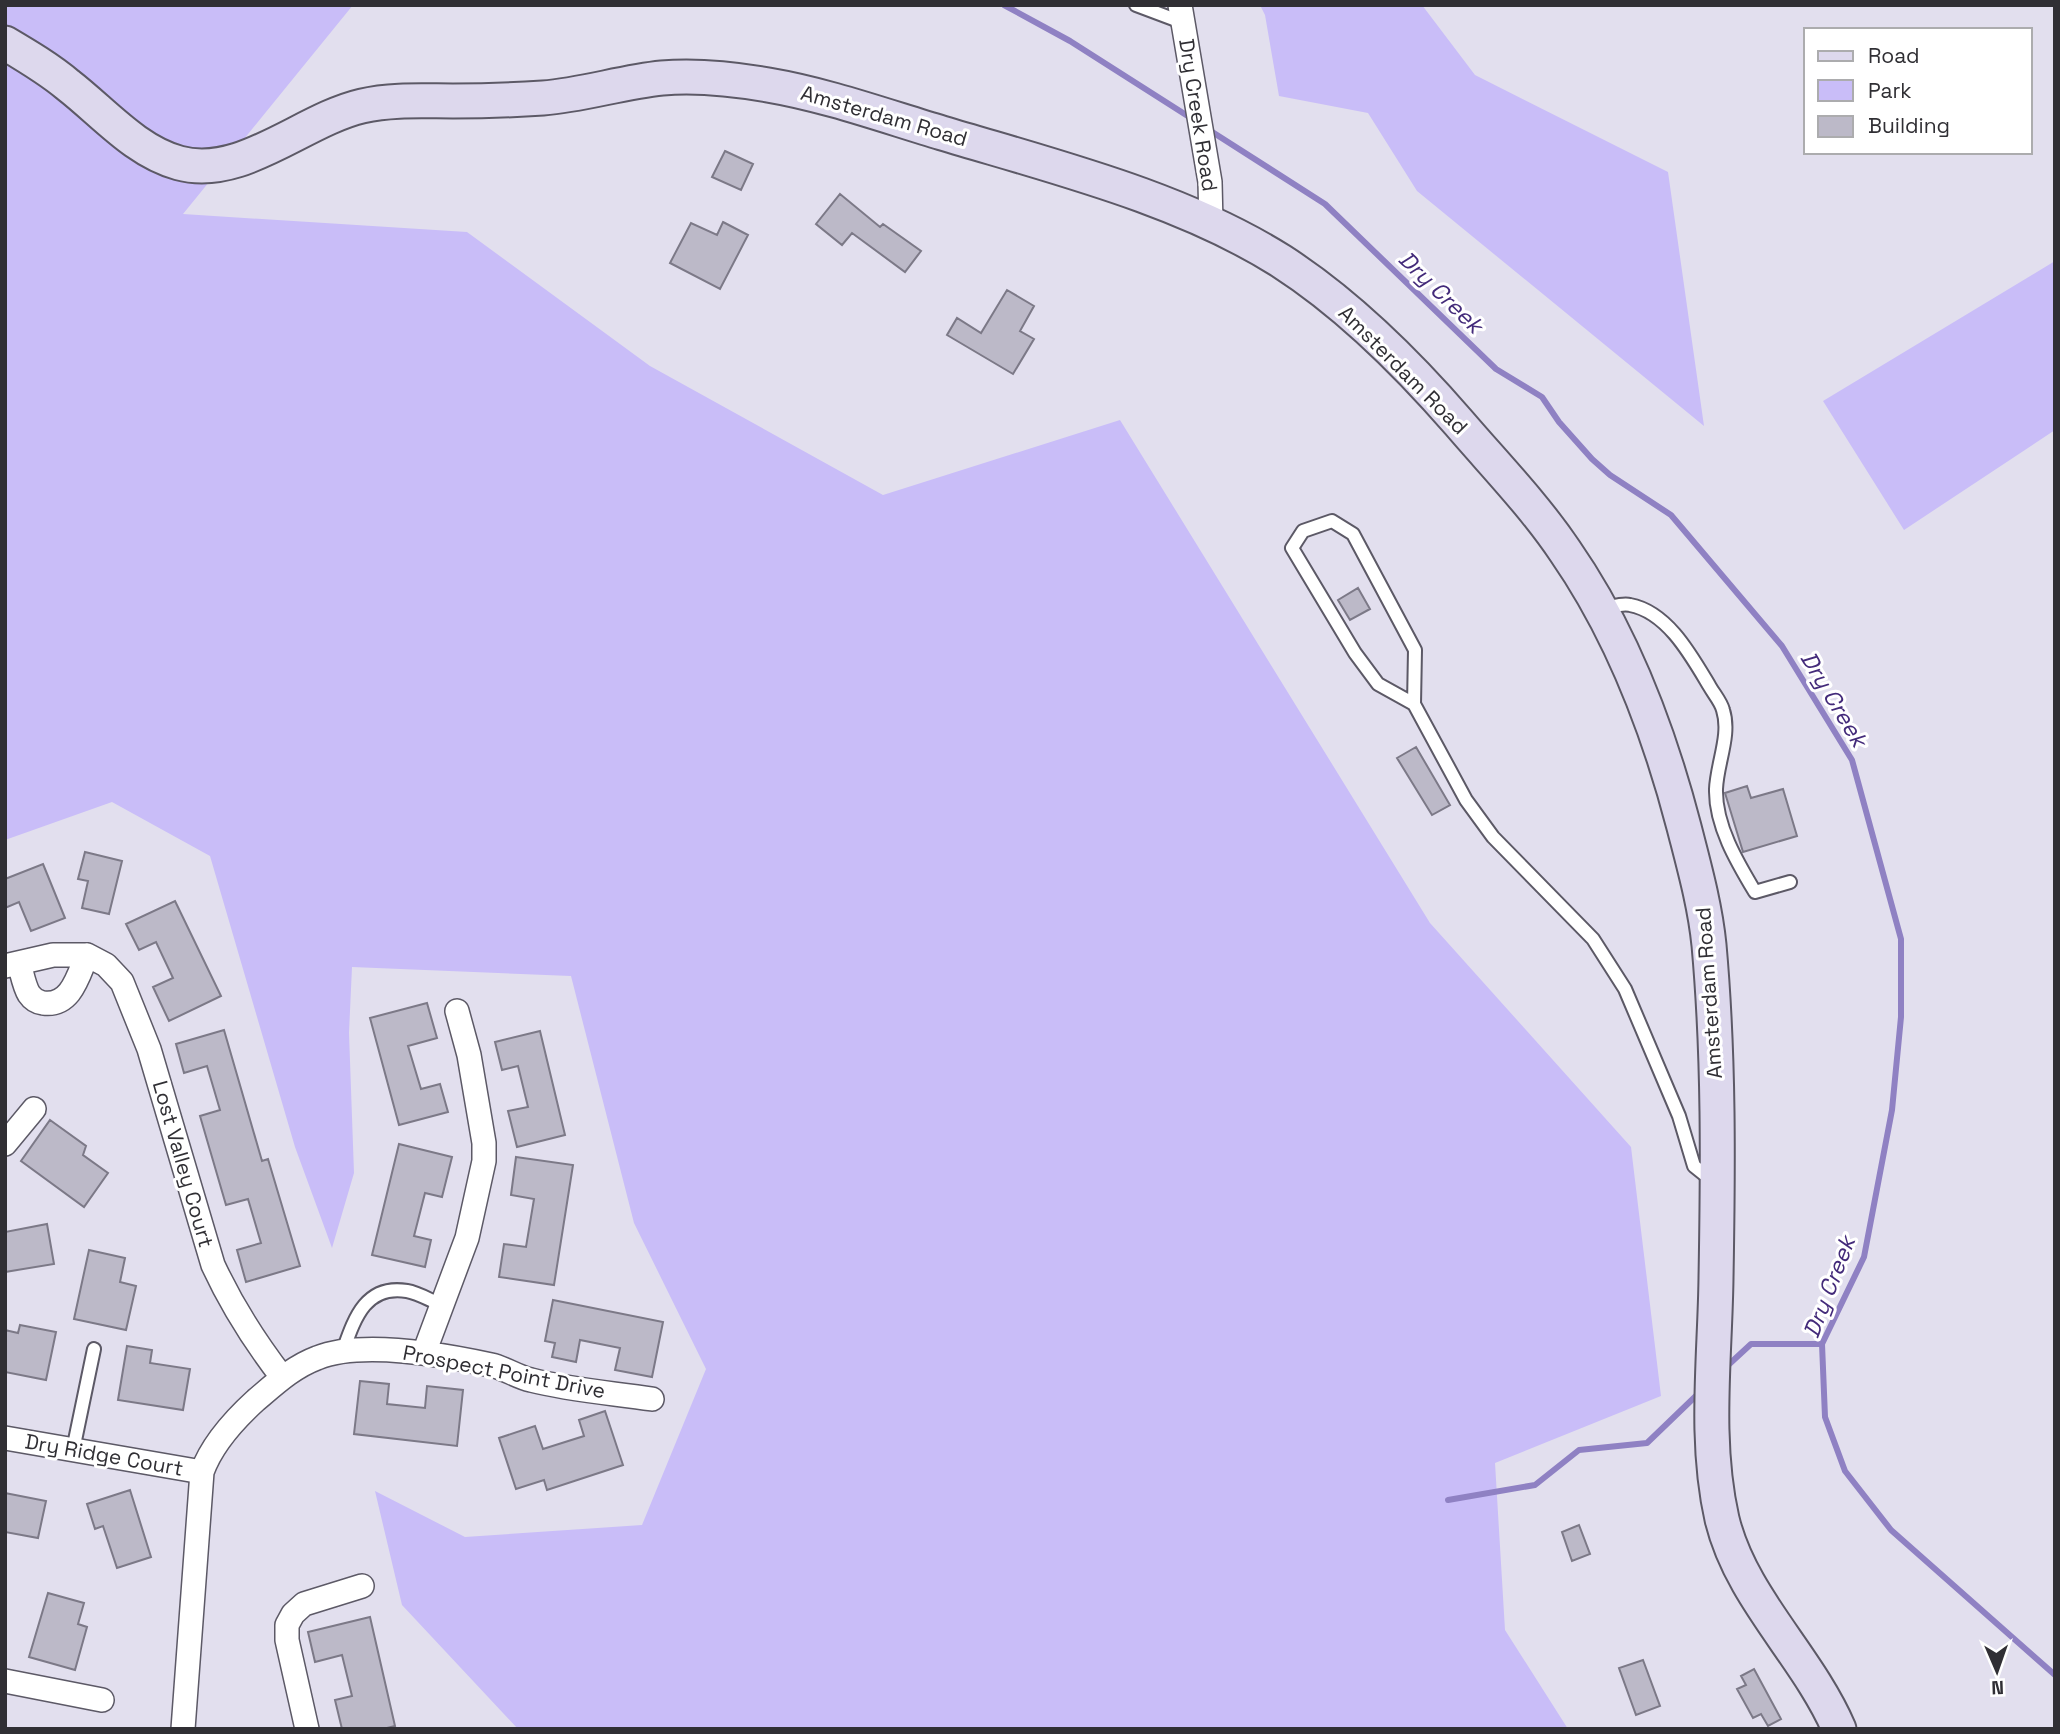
<svg xmlns="http://www.w3.org/2000/svg" width="2060" height="1734" viewBox="0 0 2060 1734" font-family="'Space Grotesk',sans-serif">
  <style>
    .green { fill: #c9bdf8 }
    .lines { fill: none; stroke-linecap: round; stroke-linejoin: round }
    .stream { stroke: #8f81c3; stroke-width: 6 }
    .building { fill: #bcb9c8; stroke: #7c7987; stroke-width: 2 }
    .lane-casing { stroke: #5c5966; stroke-width: 16 }
    .street-casing { stroke: #5c5966; stroke-width: 26 }
    .secondary-casing { stroke: #5c5966; stroke-width: 37 }
    .lane { stroke: #fff; stroke-width: 12 }
    .street { stroke: #fff; stroke-width: 23 }
    .secondary { stroke: #ddd8ed; stroke-width: 33 }
    .labels { text-anchor: middle; stroke-width: 6; stroke-linejoin: round; paint-order: stroke }
    .street-label { font-size: 21px; fill: #302f34; stroke: #fff }
    .water-label { font-size: 23px; font-style: italic; fill: #432a7a; stroke: #fff }
  </style>
  <rect width="100%" height="100%" fill="#e2dfee"/>
  <path class="green" d="M5,5h348l-170,209 284,18 183,134 233,129 237,-75 310,503 201,224 30,249 -166,67 10,167 63,99h-1050l-116,-124 -27,-114 90,46 177,-12 64,-156 -72,-146 -63,-247 -219,-9 -3,66 5,140 -22,75 -37,-101 -85,-291 -98,-54 -107,38z
    M1260,5h162l53,70 193,97 36,254 -287,-235 -49,-78 -89,-17 -14,-81z
    M2055,261v169l-151,100 -81,-129z"/>
  <g class="lines">
    <path class="stream" d="M1004,5l66,36 124,79
      M1206,128l119,76 171,165 46,28 17,25 33,37 18,16 61,40 111,131 70,114 49,179v78l-9,93 -28,147 -42,87 3,73 20,54 46,59 164,145
      M1725,1368l26,-24h71
      M1448,1500l87,-15 44,-35 68,-7 53,-51"/>
  </g>
  <path class="building" d="M725,151l28,13 -12,26 -29,-13z
    M840,194l40,33 3,-3 38,27 -16,21 -53,-39 -10,12 -26,-21z
    M723,222l25,13 -28,54 -50,-26 21,-40 26,12z
    M1007,290l27,16 -14,25 14,8 -21,35 -66,-39 10,-17 24,15z
    M1358,588l12,21 -20,11 -12,-20z
    M1416,747l34,58 -18,10 -35,-57z
    M1747,786l4,12 32,-9 14,47 -54,16 -18,-59z
    M85,852l37,9 -13,53 -27,-6 6,-27 -10,-2z
    M43,864l22,54 -34,13 -12,-29 -14,6v-29z
    M175,901l46,95 -52,25 -16,-34 20,-9 -17,-36 -17,8 -13,-26z
    M427,1003l10,35 -29,8 13,43 19,-5 8,28 -49,13 -29,-107z
    M224,1030l38,131 6,-2 32,107 -54,16 -9,-32 24,-7 -13,-44 -22,6 -26,-89 20,-6 -13,-44 -23,7 -8,-29z
    M540,1031l25,104 -48,12 -9,-36 20,-4 -10,-41 -16,4 -7,-28z
    M50,1120l36,26 -3,9 25,18 -24,34 -63,-46z
    M399,1144l53,13 -10,40 -17,-4 -11,43 17,4 -6,27 -53,-12z
    M516,1157l57,8 -19,120 -55,-8 5,-33 22,3 8,-48 -23,-4z
    M47,1224l7,40 -49,8v-40z
    M89,1250l36,8 -5,24 16,4 -10,44 -52,-11z
    M553,1300l110,22 -11,55 -37,-7 5,-22 -40,-8 -4,22 -24,-5 3,-14 -10,-2z
    M20,1325l36,7 -10,48 -41,-8v-42l13,3z
    M127,1346l25,4 -2,13 40,6 -7,41 -65,-10z
    M360,1381l29,3 -2,20 38,4 2,-22 36,4 -6,56 -103,-12z
    M605,1411l18,54 -76,25 -3,-10 -28,9 -17,-51 36,-12 8,23 41,-13 -5,-16z
    M130,1490l21,67 -34,11 -14,-42 -8,3 -8,-25z
    M5,1493l41,8 -8,37 -33,-6z
    M1579,1525l11,29 -18,7 -10,-29z
    M48,1593l36,10 -6,21 9,3 -12,43 -46,-13z
    M370,1617l25,109 -12,3h-41l-7,-29 17,-4 -10,-41 -27,7 -7,-30z
    M1643,1660l17,46 -24,9 -17,-47z
    M1754,1669l27,50 -13,7 -7,-12 -8,4 -16,-29 9,-4 -5,-9z"/>
  <g class="lines">
    <g class="lane-casing">
      <path id="lane" d="M1136,5l48,18
        M1604,608c8,-1 18,-5 26,-3 38,7 62,52 80,82 4,7 11,15 13,23 8,25 -6,53 -7,79 -1,36 21,73 39,103l35,-10
        M1414,704l-36,-20 -23,-31 -63,-105 11,-17 29,-10 21,13 62,116 -1,54 52,96 27,37 100,102 32,50 54,127 15,50 10,8 13,1
        M343,1351c11,-31 22,-67 64,-60 12,2 24,10 35,14
        M73,1450l21,-101"/>
    </g>
    <g class="street-casing">
      <path id="street" d="M1180,5l30,177 1,42
        M19,963c3,10 5,23 10,31 4,6 8,8 14,9 28,4 35,-27 44,-48
        M5,966l48,-11h34l19,10 16,17 27,67 64,216c19,41 42,77 69,112
        M5,1144l29,-35
        M424,1353l43,-115 17,-77v-18l-15,-88 -12,-44
        M5,1438l197,34
        M5,1681l97,19
        M183,1729l19,-257c10,-28 32,-52 54,-72 19,-16 37,-33 61,-42 44,-18 128,-3 174,7 14,3 26,12 40,15 39,10 81,13 121,19
        M307,1729l-20,-89v-15l6,-11 11,-10 58,-18"/>
    </g>
    <g class="secondary-casing">
      <path id="secondary" d="M5,43c22,13 44,26 63,42 35,27 67,66 111,78 63,17 123,-43 183,-57 30,-7 61,-5 91,-5 30,0 60,-1 90,-3 40,-3 79,-16 119,-20 35,-3 72,1 106,7 59,10 117,31 174,48 113,34 239,65 339,128 67,43 126,102 178,162 36,42 75,82 106,128 57,82 94,180 119,276 10,39 21,78 25,118 10,111 9,222 7,333 -1,79 -12,162 6,241 19,79 85,136 117,210"/>
    </g>
    <use href="#lane" class="lane"/>
    <use href="#street" class="street"/>
    <use href="#secondary" class="secondary"/>
  </g>
  <g class="labels">
    <g class="street-label">
      <text transform="translate(1198 115) rotate(81)" y="7">Dry Creek Road</text>
      <text transform="translate(884 116) rotate(16)" y="7">Amsterdam Road</text>
      <text transform="translate(1403 370) rotate(45)" y="7">Amsterdam Road</text>
      <text transform="translate(1709 993) rotate(-94)" y="7">Amsterdam Road</text>
      <text transform="translate(183 1164) rotate(74)" y="7">Lost Valley Court</text>
      <text transform="translate(504 1372) rotate(11)" y="7">Prospect Point Drive</text>
      <text transform="translate(104 1455) rotate(10)" y="7">Dry Ridge Court</text>
    </g>
    <g class="water-label">
      <text transform="translate(1441 292) rotate(44)" y="8">Dry Creek</text>
      <text transform="translate(1834 699) rotate(59)" y="8">Dry Creek</text>
      <text transform="translate(1829 1287) rotate(-69)" y="8">Dry Creek</text>
    </g>
  </g>
  <rect width="2060" height="1734" fill="none" stroke="#302f34" stroke-width="14"/>
  <rect x="1804" y="28" width="228" height="126" fill="#ffffff" stroke="#acacae" stroke-width="2"/>
  <rect x="1818" y="51" width="35" height="10" fill="#ddd8ed" stroke="#acacae" stroke-width="2"/>
  <text x="1868" y="63" font-size="21" fill="#302f34">Road</text>
  <rect x="1818" y="80" width="35" height="21" fill="#c9bdf8" stroke="#acacae" stroke-width="2"/>
  <text x="1868" y="98" font-size="21" fill="#302f34">Park</text>
  <rect x="1818" y="116" width="35" height="21" fill="#bcb9c8" stroke="#acacae" stroke-width="2"/>
  <text x="1868" y="133" font-size="21" fill="#302f34">Building</text>
  <g transform="translate(1997 1671) rotate(178)" stroke="#ffffff" stroke-width="5" paint-order="stroke">
  <path d="M0-5L12 26L0 18L-12 26Z" fill="#302f34"/>
  <text y="-10" font-size="19" font-weight="bold" text-anchor="middle" fill="#302f34">N</text>
  </g>
</svg>
